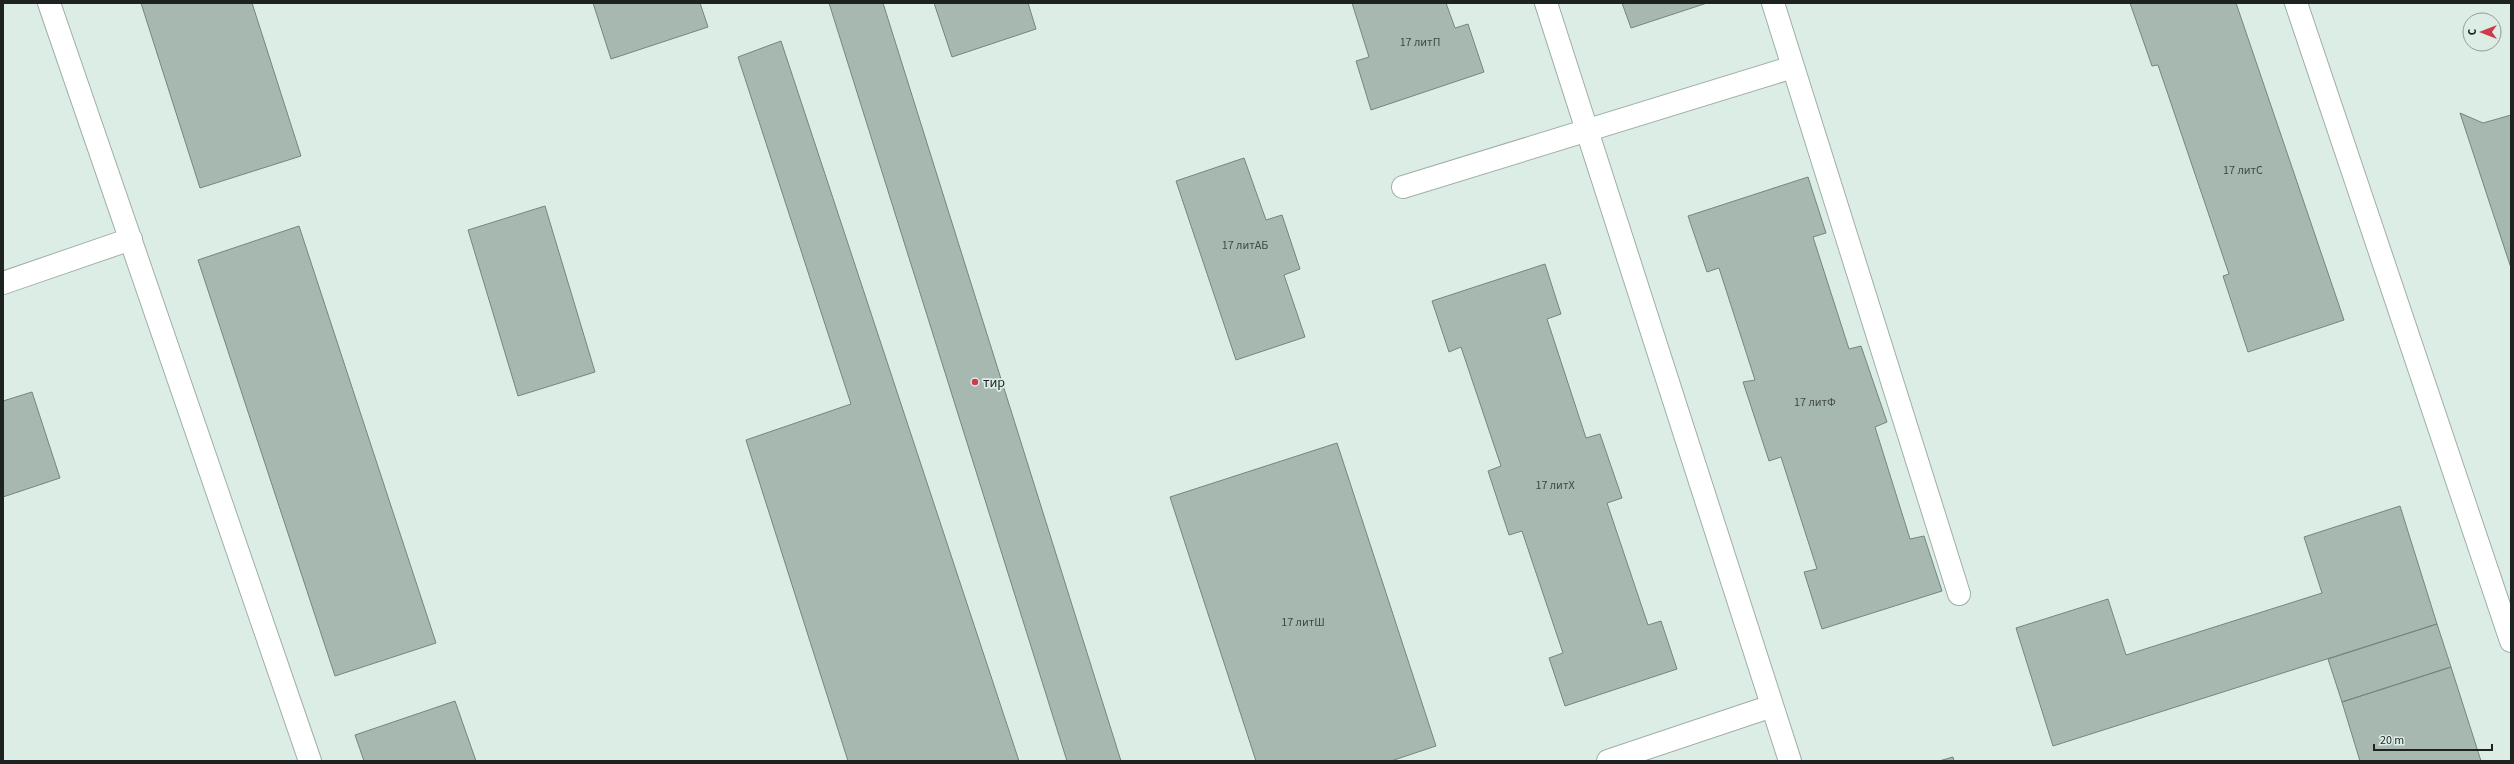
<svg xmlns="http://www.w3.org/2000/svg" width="2514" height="764" viewBox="0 0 2514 764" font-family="'Source Sans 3',sans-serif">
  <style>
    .building { fill: #a7b8b1; stroke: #75857f }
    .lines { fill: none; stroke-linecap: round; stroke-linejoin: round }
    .service-casing { stroke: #9fafa8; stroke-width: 24 }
    .service { stroke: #fff; stroke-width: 22 }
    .poi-dot { fill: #cc3c4b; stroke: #dcede6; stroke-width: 1.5 }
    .labels { text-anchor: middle; stroke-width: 3.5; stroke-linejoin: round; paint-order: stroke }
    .number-label { font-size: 12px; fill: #404845 }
    .poi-label { font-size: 14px; fill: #1d2321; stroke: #dcede6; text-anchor: start }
  </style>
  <rect width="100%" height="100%" fill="#dcede6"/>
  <path class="building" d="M141,3h111l49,153 -101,32z
    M593,3h107l8,24 -97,32z
    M829,3h54l238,758h-54z
    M934,3h94l8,26 -84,28z
    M1352,3h94l9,25 13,-4 16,48 -113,38 -15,-49 13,-4z
    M1622,3h85l-76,25z
    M2130,3h106l108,317 -96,32 -25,-76 6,-2 -71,-209 -6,1z
    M781,41l238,720h-171l-102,-321 105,-36 -113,-347z
    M2460,113l23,10 28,-8v153z
    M1244,158l22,62 16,-5 18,54 -16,6 21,62 -69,23 -60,-179z
    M1808,177l18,56 -13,4 36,112 12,-3 26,76 -12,5 35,112 14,-3 18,55 -120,38 -18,-57 13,-3 -36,-112 -12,4 -26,-79 12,-2 -36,-112 -12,4 -19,-56z
    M545,206l50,166 -77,24 -50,-166z
    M299,226l137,417 -101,33 -137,-416z
    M1545,264l16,50 -14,5 39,119 14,-4 22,64 -15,5 41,122 13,-4 16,48 -112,37 -16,-48 14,-5 -41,-122 -13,4 -21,-64 13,-5 -40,-119 -12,5 -17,-51z
    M32,392l28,86 -57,19v-96z
    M1337,443l99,303 -45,15h-135l-86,-264z
    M2400,506l37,118 -384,122 -37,-118 92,-29 18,56 196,-62 -18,-56z
    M2437,624l14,43 -109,35 -14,-43z
    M2451,667l30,94h-121l-18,-59z
    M455,701l21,60h-112l-9,-26z
    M1953,757l1,4h-15z"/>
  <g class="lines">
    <g class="service-casing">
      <path id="service" d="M49,3l261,758
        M1546,3l244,758
        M1773,3l186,591
        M2296,3l215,638
        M1403,187l390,-120
        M3,283l128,-44
        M1608,761l164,-55"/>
    </g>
    <use href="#service" class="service"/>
  </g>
  <circle class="poi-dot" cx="975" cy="382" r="4"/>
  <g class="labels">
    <g class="number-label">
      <text x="1420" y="46">17 литП</text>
      <text x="2243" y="174">17 литС</text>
      <text x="1245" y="249">17 литАБ</text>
      <text x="1815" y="406">17 литФ</text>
      <text x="1555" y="489">17 литХ</text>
      <text x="1303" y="626">17 литШ</text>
    </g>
    <g class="poi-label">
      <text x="983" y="387">тир</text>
    </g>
  </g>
  <rect width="2514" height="764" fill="none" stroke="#1d2321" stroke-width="8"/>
  <g transform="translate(2482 32) rotate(270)"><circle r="19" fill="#dcede6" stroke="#909c97"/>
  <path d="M0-3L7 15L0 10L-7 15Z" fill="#cc3c4b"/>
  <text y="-6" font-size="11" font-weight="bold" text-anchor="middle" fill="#1d2321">С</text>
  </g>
  <path d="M2374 744v6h118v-6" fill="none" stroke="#1d2321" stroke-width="2"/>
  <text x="2380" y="744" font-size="12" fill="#1d2321" stroke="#dcede6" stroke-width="3" paint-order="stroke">20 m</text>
</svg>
